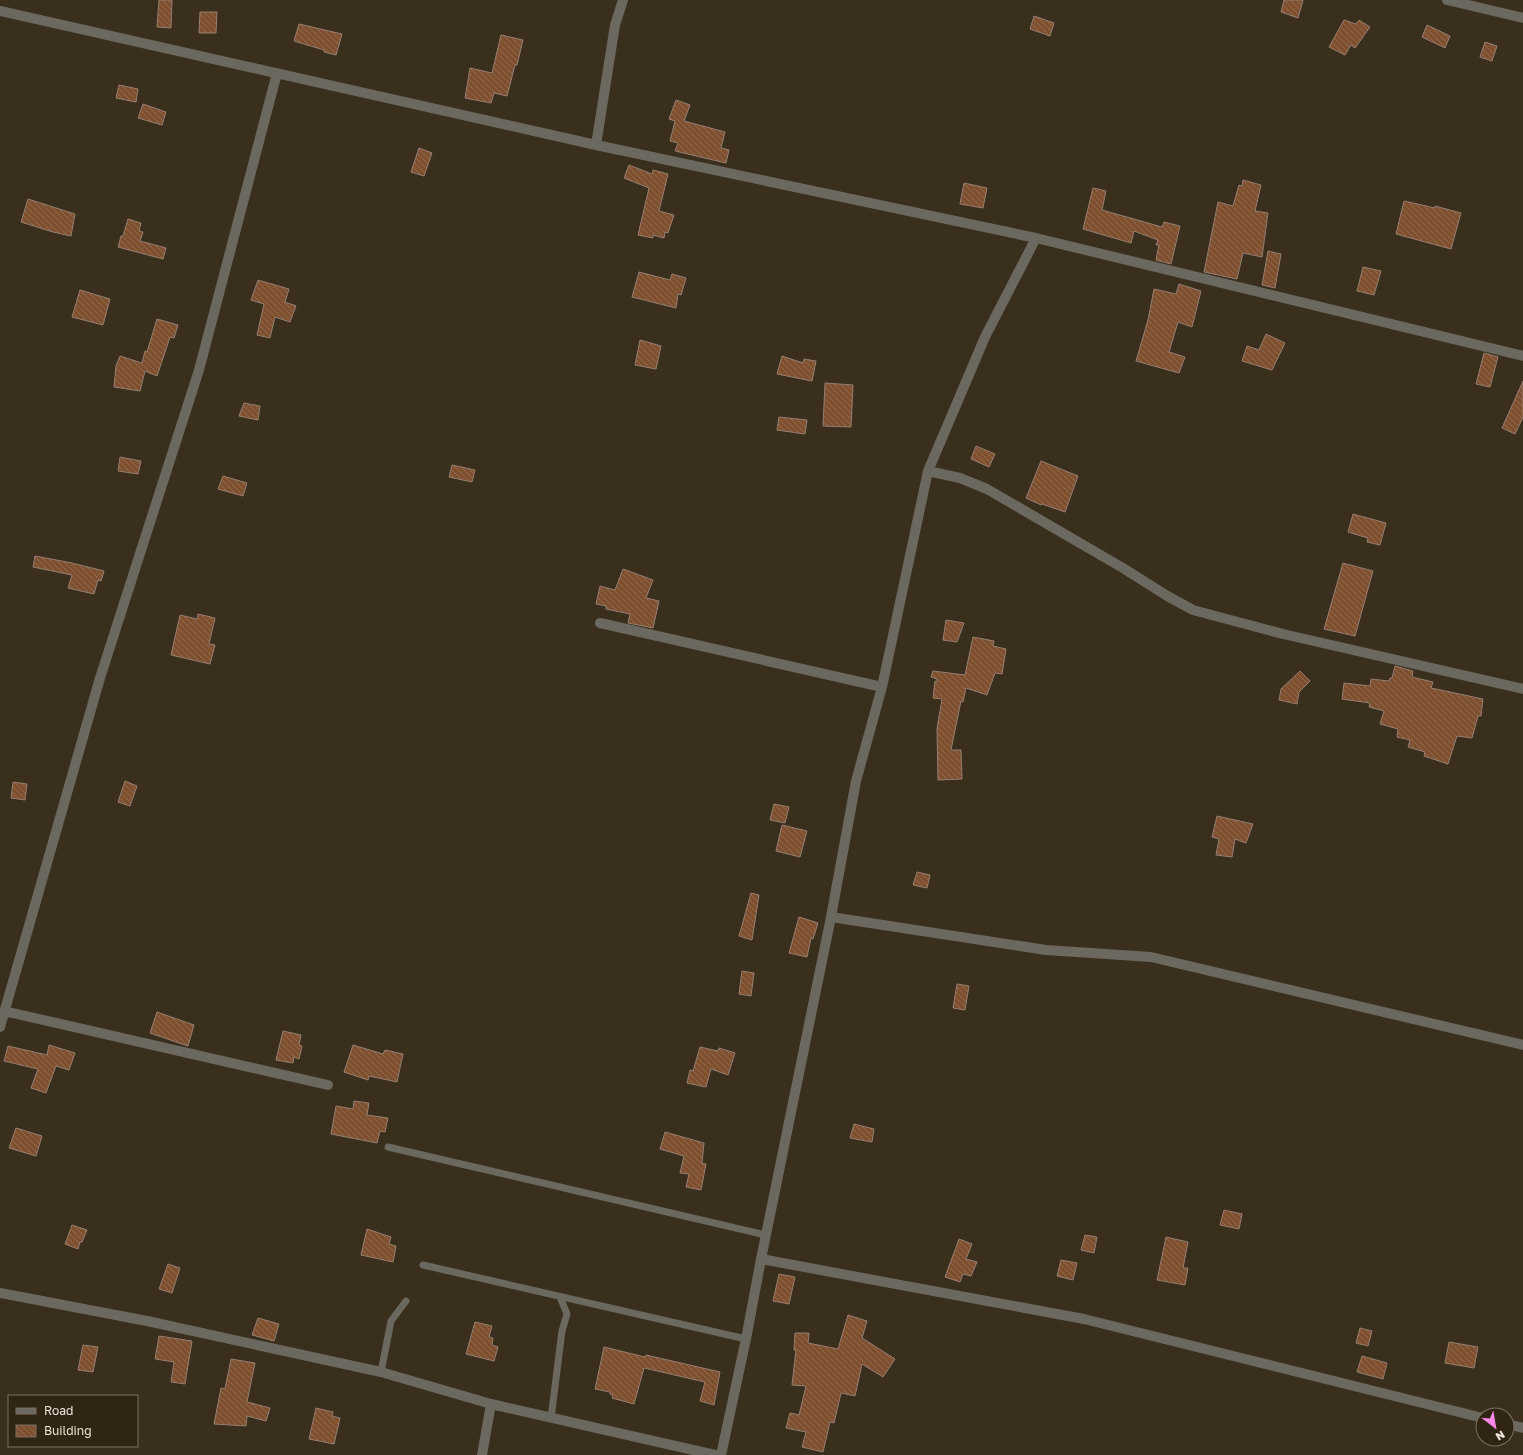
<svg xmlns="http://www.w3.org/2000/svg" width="1523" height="1455" viewBox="0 0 1523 1455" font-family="'Golos Text',sans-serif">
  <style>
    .building { fill: url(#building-back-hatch); stroke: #957f72 }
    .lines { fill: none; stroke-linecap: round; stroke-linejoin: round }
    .service { stroke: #6b695f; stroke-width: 7 }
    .minor { stroke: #6b695f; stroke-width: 10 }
  </style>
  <defs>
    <pattern id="building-back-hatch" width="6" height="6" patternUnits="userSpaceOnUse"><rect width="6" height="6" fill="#7f5030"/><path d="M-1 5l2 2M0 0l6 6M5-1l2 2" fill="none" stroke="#91694d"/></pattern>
  </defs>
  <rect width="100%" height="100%" fill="#3a2e1d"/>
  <path class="building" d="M159,0h13l-1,28 -14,-1z
    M1284,0h19l-5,18 -17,-6z
    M200,12h17l-1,21h-17z
    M1034,16l20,7 -4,13 -20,-7z
    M1344,20l12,4 3,-4 11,7 -15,21 -4,-3 -6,10 -16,-8z
    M299,24l43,10 -6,21 -12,-3v-2l-30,-9z
    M1427,25l23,11 -5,12 -23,-11z
    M501,35l22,5 -6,25h-2l-8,31 -13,-3 -3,10 -26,-5 5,-30 22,5z
    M1485,42l12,4 -5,15 -12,-4z
    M119,85l19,4 -2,13 -20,-4z
    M676,100l14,5 -6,16 41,11 -4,16 8,2 -3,13 -51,-12 3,-8 -8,-2 5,-20 -6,-2z
    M143,104l23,8 -4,13 -24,-7z
    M419,148l13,5 -8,23 -13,-4z
    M629,165l23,9 1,-4 15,4 -9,37 15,4 -6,18 -3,-1 -1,6 -11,-3v3l-15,-3 11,-47 -25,-10z
    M1243,180l18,5 -6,26 13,2 -6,44 -19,-4 -6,26 -33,-7 14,-70 15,4 6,-21 3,1z
    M964,183l23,5 -4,20 -23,-4z
    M1093,188l13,3 -4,19 60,17 2,-5 16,4 -9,38 -15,-4 3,-15h-3l2,-5 -24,-9 -3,12 -48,-14z
    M28,199l47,15 -4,22 -18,-4 -32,-10z
    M1404,201l31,7v-2l26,7 -10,36 -55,-15z
    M128,219l13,4 -2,8 4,1 -3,9 26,7 -3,11 -45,-12 3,-11h2z
    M1268,251l13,3 -6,34 -13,-3z
    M1363,267l18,4 -7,24 -17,-4z
    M639,272l31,8 2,-6 14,4 -5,17 -3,-1 -2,14 -44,-11z
    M258,280l31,9 -4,13 11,4 -6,16 -15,-5 -5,21 -13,-3 7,-31 -13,-4z
    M1179,284l22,7 -9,36 -14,-5 -9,30 16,5 -6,16 -43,-12 12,-41 6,-31 22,5z
    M80,290l30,9 -7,26 -31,-8z
    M157,319l21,6 -4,13 -4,-1 -13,39 -12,-5 -5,20 -26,-4 2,-21 4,-10 22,7 3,-12 2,1z
    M1266,334l19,9 -13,27 -30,-9 5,-15 12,4z
    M640,340l21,6 -5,23 -21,-4z
    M1484,353l14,4 -8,30 -14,-3z
    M782,356l21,7 1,-4 12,2 -4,20 -35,-7z
    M1523,381v36l-8,17 -13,-6z
    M825,383l28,2 -2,42 -28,-1z
    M244,403l16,3 -2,14 -19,-4z
    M779,417l28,3 -2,14 -28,-4z
    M976,446l19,8 -6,13 -18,-8z
    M120,457l21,4 -3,13 -20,-3z
    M1041,461l37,15 -13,36 -23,-8 -1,1 -15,-7z
    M452,465l23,5 -3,12 -23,-5z
    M223,476l24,7 -4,13 -25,-7z
    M1353,514l33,9 -6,22 -13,-3 1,-4 -20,-6z
    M35,556l37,7 32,8 -3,10 -3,-1 -4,14 -26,-6 4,-13 -39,-8z
    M1343,563l30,8 -18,65 -31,-7z
    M623,569l30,11 -7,18 13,3 -6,27 -25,-5 2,-9 -24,-5v-3l-10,-2 4,-18 15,4z
    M198,614l17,4 -6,26 6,1 -5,19 -39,-9 9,-40 17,4z
    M946,620l18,3 -7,19 -14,-2z
    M973,637l21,4 -1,5 13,3 -4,25 -7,-1 -8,22 -21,-7 -3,14 -2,-1 -10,49h10l1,29 -24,1 -1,-51 5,-30 -9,-1 2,-17 2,1v-3l-6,-2 2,-6 32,4z
    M1395,666l18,5 -1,6 21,5 -2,6 52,11 -2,17h-3l-6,22 -15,-2 -9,28 -24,-8 1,-4 -17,-5 2,-7 -13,-3 1,-8 -18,-5 4,-13 -15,-4 1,-4 -28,-4 2,-16 26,3 1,-7 18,2 1,-3h2z
    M1300,671l10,10 -11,11 -2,12 -18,-4 2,-11z
    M125,781l12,5 -7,20 -12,-4z
    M13,782l14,2 -2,16 -14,-2z
    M774,804l15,3 -4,16 -15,-3z
    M1217,816l36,8 -7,19 -11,-4 -3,18 -16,-2 3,-16 -7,-2z
    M782,825l25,6 -7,26 -24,-6z
    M917,872l13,3 -3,13 -14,-3z
    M751,893l8,2 -7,45 -13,-4z
    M799,917l19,6 -5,16 -2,-1 -4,19 -18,-4z
    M742,971l12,2 -3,23 -12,-2z
    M957,984l12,2 -4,24 -12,-2z
    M157,1012l37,13 -6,21 -38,-13z
    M283,1031l18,4 -2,10 3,1 -3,13 -5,-2 -1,6 -17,-3z
    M49,1045l26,8 -6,17 -13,-4 -10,27 -15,-5 7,-19 -34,-8 4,-15 39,9z
    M353,1045l30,9 2,-4 18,4 -6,28 -28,-6 -1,4 -24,-8z
    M700,1047l18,4 1,-3 16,5 -7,22 -17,-6 -5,18 -19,-4 3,-13 3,1z
    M354,1101l15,2 -2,12 21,3 -3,14 -5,-1 -3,12 -46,-9 5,-28 17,3z
    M854,1124l20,5 -2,13 -22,-4z
    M16,1128l26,8 -6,20 -27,-8z
    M665,1132l39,11 -2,20 4,1 -5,26 -15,-3 3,-13 -9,-1 4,-17 -24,-7z
    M1224,1210l18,4 -3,15 -19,-4z
    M72,1225l15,5 -5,12h-2l-2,7 -13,-5z
    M367,1229l24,8 -2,7 7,2 -3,16 -32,-7z
    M1085,1235l12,2 -3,16 -13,-3z
    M1166,1237l22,5 -5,26h5l-3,17 -28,-5z
    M959,1239l13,5 -6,15 11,3 -6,14 -8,-2 -3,8 -15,-5z
    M1061,1260l16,3 -4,17 -16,-4z
    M168,1264l12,4 -8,25 -13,-4z
    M779,1274l16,3 -6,27 -16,-3z
    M848,1315l19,6 -5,17 33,21 -12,18 -21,-13 -7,32 -14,-3 -7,30 -4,-1 -7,30 -21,-5 4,-15 -20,-4 4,-15 9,2 7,-29 -14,-1 4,-35h-2l1,-17h14l-1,10 30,6z
    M258,1318l21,6 -5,17 -22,-6z
    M475,1322l17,4 -3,11 4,1 -1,7 6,2 -4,14 -28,-7z
    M1360,1328l12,3 -4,15 -12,-3z
    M159,1336l33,5 -7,43 -14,-2 3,-20 -19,-3z
    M1449,1342l29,5 -4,21 -29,-5z
    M83,1345l15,2 -5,25 -15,-2z
    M604,1347l41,10 1,-2 74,17 -6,33 -14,-4 5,-19 -61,-14 -10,36 -22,-6 1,-3 -3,-1v-2l-15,-3z
    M1362,1356l25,7 -4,16 -26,-7z
    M231,1359l24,4 -8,39 23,6 -4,13 -19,-5 -1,10 -32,-2 7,-36 4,1z
    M316,1408l17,4 -1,4 8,2 -6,26 -25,-5z"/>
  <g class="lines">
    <path class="service" d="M388,1147l378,88
      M423,1265l323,74
      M381,1372l10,-51 15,-20
      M551,1418l11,-87 5,-17 -7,-17"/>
    <path class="minor" d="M1447,0l76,18
      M0,11l596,134 440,93 487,118
      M596,145l19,-120 8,-25
      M928,471l32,7 27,11 136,79 46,29 24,13 90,24 240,55
      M600,623l282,64
      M831,917l215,33 105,7 372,88
      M4,1011l324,74
      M0,1027l100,-349 99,-308 78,-297
      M761,1259l323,60 399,99
      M0,1293l147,28 234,51 110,32 224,51
      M1507,1424l16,4
      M482,1455l9,-51
      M721,1455l25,-116 15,-80 70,-342 25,-136 26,-94 46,-216 57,-134 51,-99"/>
  </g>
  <rect x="8" y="1395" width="130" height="52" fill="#302413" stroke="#7b7162"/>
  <rect x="16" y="1408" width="20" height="6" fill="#6b695f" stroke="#7b7162"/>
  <text x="44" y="1415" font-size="12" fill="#ece4d9">Road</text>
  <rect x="16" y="1425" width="20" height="12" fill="url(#building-back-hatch)" stroke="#7b7162"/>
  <text x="44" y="1435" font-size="12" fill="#ece4d9">Building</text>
  <g transform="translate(1495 1427) rotate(149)"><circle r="19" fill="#302413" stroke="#7b7162"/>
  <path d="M0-3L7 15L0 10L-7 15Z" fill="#f987e8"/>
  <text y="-6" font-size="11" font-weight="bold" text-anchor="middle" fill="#ece4d9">N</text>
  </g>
</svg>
